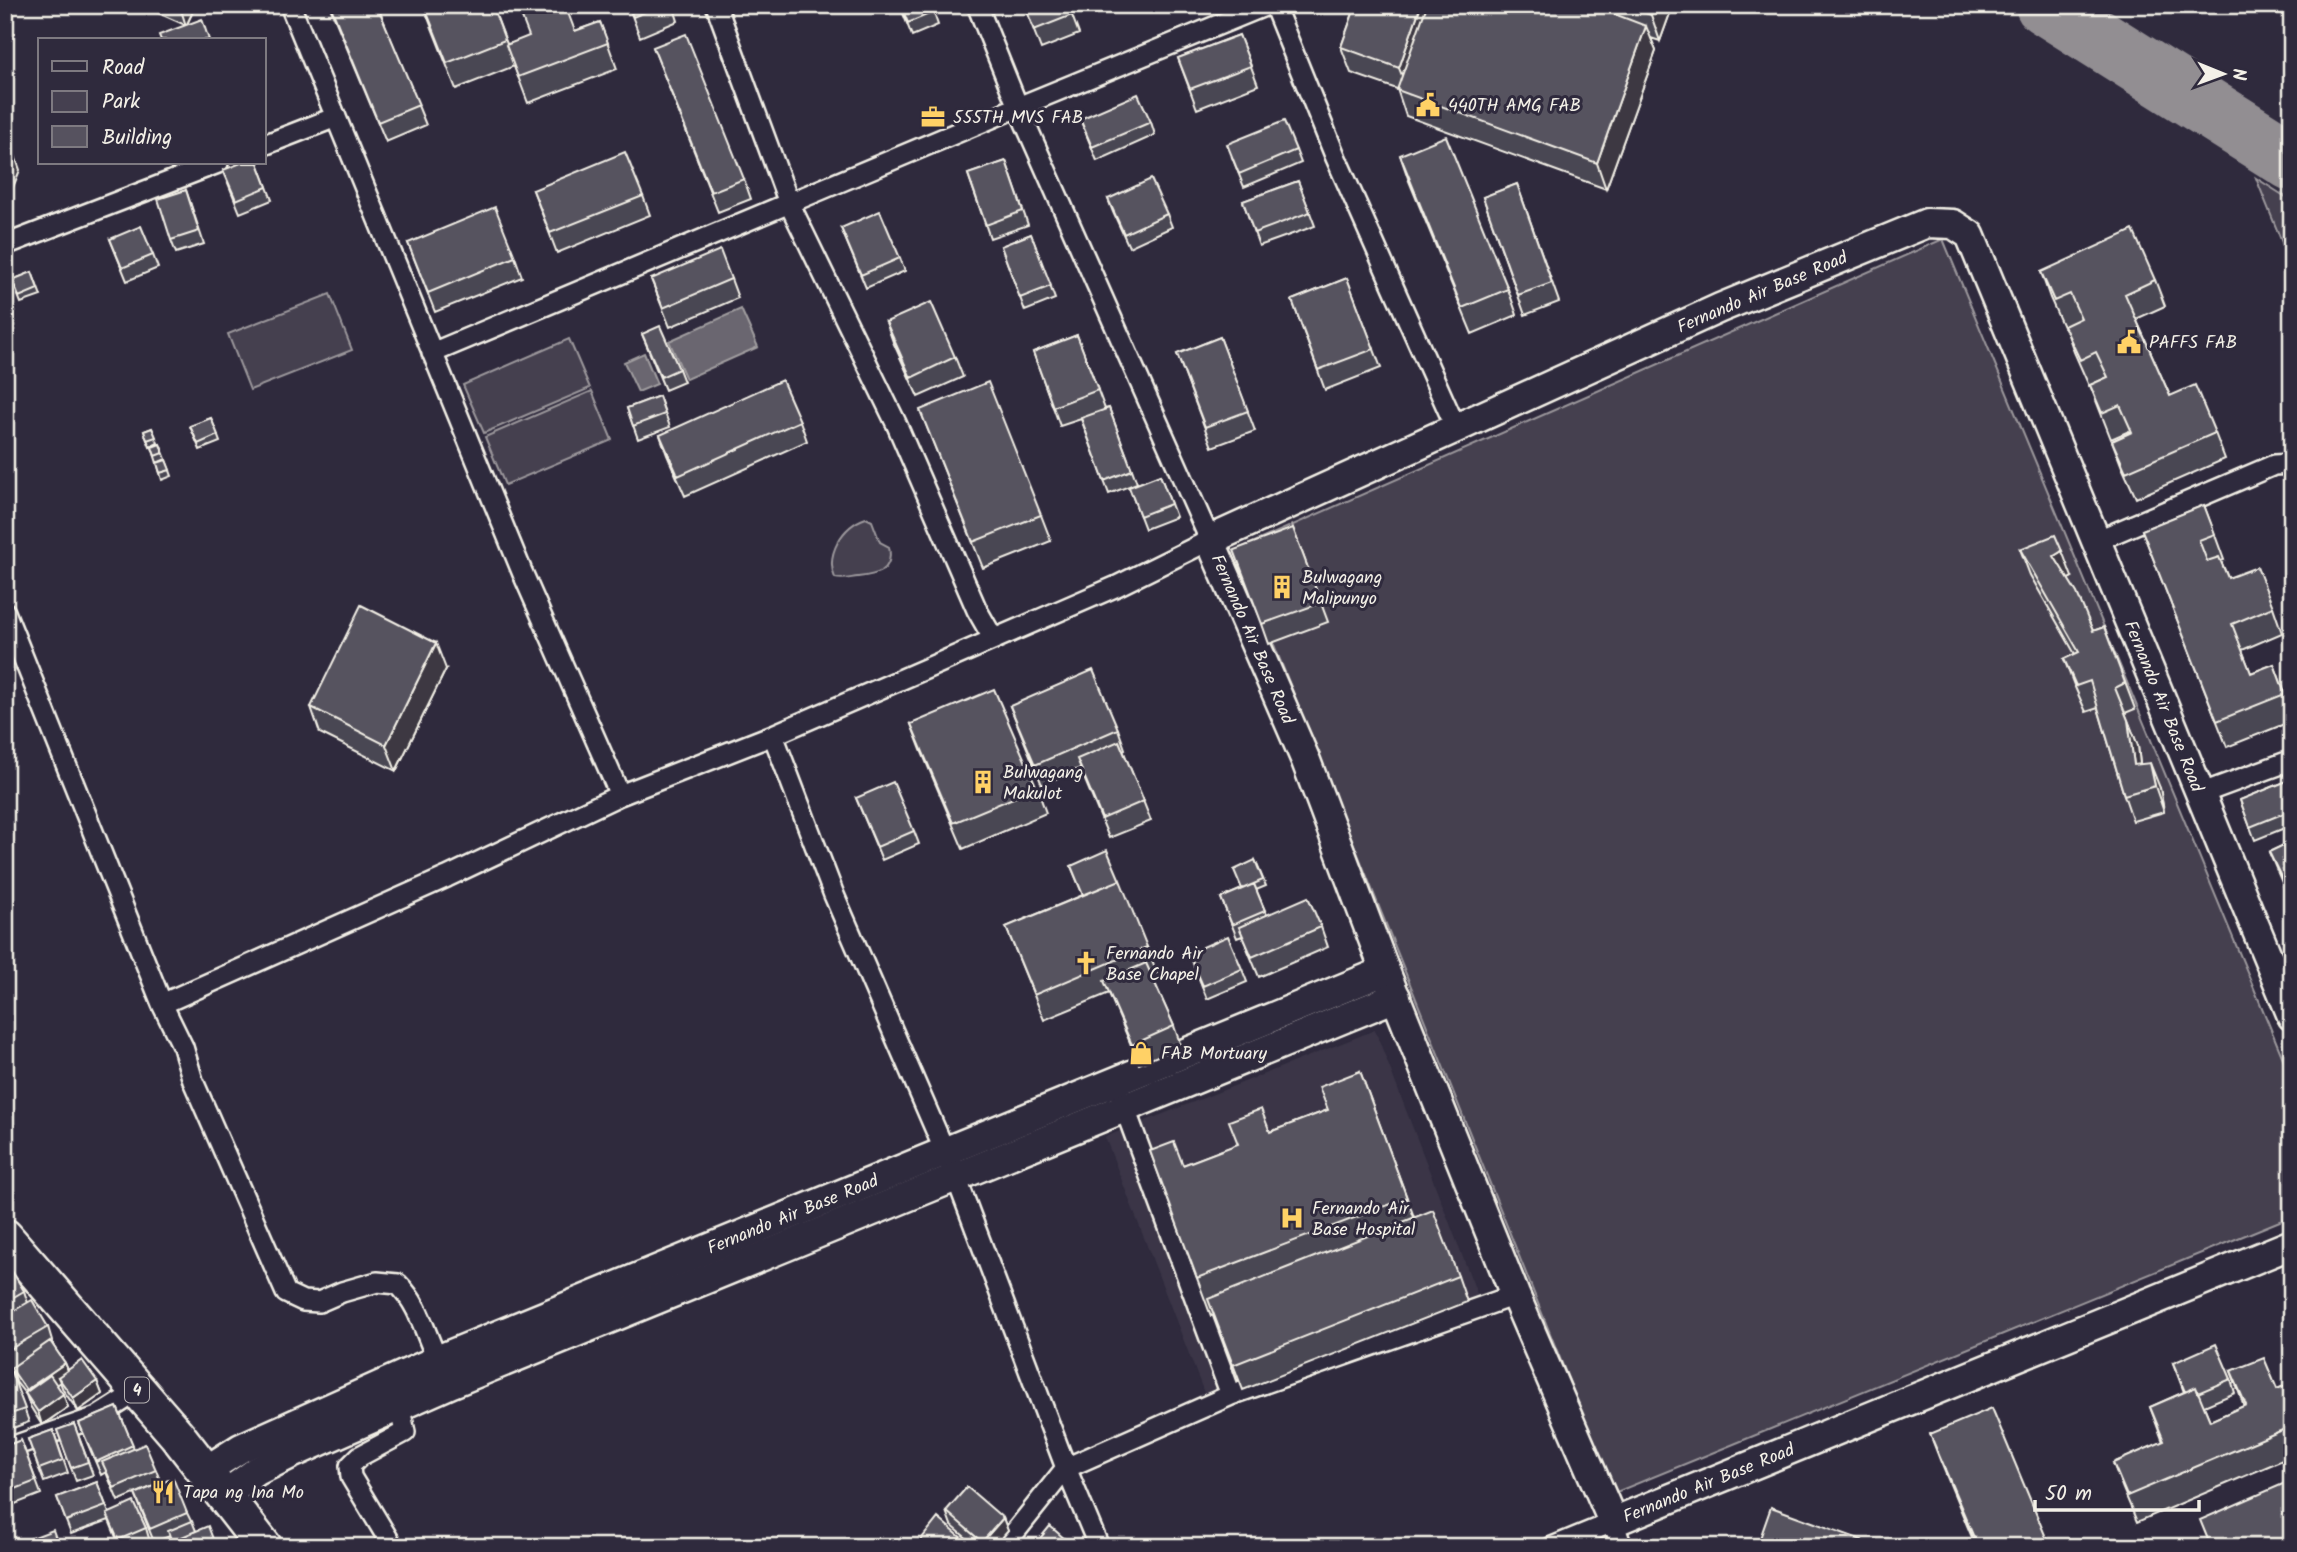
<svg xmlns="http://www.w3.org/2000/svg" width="2297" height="1552" viewBox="0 0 2297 1552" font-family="Kalam,sans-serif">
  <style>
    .built { fill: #3b3647 }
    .green { fill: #454050; stroke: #9c989c; stroke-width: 2 }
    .water { fill: #6a6670; stroke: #a19ea0; stroke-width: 2 }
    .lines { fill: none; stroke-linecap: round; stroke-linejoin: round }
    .taxiway { stroke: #928e92; stroke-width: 60 }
    .street-casing { stroke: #f4f1e8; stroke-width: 24 }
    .secondary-casing { stroke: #f4f1e8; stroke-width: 33 }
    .highway-casing { stroke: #f4f1e8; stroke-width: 40 }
    .street { stroke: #2f2a3d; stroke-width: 19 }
    .secondary { stroke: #2f2a3d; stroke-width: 28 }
    .highway { stroke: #2f2a3d; stroke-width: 35 }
    .wall { fill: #4a4752; stroke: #f4f1e8; stroke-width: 2 }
    .shaded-wall { fill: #3c3942; stroke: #f4f1e8; stroke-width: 2 }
    .building { fill: #56525f; stroke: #f4f1e8; stroke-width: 2 }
    .labels { text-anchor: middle; stroke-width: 6; stroke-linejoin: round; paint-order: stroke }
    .shield { fill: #2f2a3d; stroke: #b9b5b5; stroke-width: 2 }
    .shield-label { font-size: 16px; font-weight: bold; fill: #f4f1e8 }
    .poi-label { font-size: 18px; fill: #f4f1e8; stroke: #2f2a3d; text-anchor: start }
    .street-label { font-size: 18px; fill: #f4f1e8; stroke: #2f2a3d }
  </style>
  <rect width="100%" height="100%" fill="#2f2a3d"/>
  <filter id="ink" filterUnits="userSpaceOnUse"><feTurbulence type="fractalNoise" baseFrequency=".0143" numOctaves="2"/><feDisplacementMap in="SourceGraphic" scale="14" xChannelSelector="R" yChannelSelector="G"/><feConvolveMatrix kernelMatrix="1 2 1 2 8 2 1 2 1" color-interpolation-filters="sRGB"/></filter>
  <g filter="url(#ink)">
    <path class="built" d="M1375,1030l104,269 -271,104 -103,-266z"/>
    <path class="green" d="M2256,178l36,23v66z
      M1943,239l349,841v136l-678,277 -378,-943z
      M330,294l22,56 -102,40 -22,-56z
      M569,339l21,49 -106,45 -21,-48z
      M592,391l20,49 -107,45 -20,-48z
      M866,518l6,3 8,21 9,5c5,24 -12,28 -31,30 -9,1 -15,3 -23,1 -10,-23 7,-52 31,-60z"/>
    <path class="water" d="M741,309l17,38 -72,32 -17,-38z
      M644,353l13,31 -19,8 -14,-30z"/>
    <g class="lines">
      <path class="taxiway" d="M2045,5l247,156"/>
      <g class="street-casing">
        <path id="street" d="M290,5l233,569 97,221
          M716,5l73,198 107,220 81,187 16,28
          M1274,5l62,153 120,270
          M264,145l72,-28
          M5,245l213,-82
          M432,353l586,-246 249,-102
          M2096,541l178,-76 18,-1
          M5,612l157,392 21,43 10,34 93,212 17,8 16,1 23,-10 35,-10 21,2c26,26 27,57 46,87
          M773,735l61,160 122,282 110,291 33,79
          M2200,794l92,-34
          M162,1004l285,-127 173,-82 153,-60 344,-149 93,-46 -192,-433 -41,-102
          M1121,1098l110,297
          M5,1449l92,-32 41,-26
          M393,1547l-42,-70 -1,-11 10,-10 45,-24 -8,-36
          M1003,1547l63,-79 165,-73 284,-100
          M1552,1547l61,-25 9,25"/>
      </g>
      <g class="secondary-casing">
        <g id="secondary">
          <path id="s1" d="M2292,1016l-322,-781 -17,-11 -26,-1 -207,85 -510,232 96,221 79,210 130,324 98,227 679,-278"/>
          <path id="s2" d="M205,1471l36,-23 196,-88 948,-389"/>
          <path d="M224,1495l33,-24 32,-16 163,-72 944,-386"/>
        </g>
      </g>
      <g class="highway-casing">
        <path id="highway" d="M5,1237l172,198 87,112"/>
      </g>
      <use href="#street" class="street"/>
      <use href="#secondary" class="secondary"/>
      <use href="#highway" class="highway"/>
    </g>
    <path class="wall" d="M154,5h42l-9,19 -2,1 -29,-13z
      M329,5h48l49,120 -40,17z
      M423,5h69l15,39 68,-13 25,-9 17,47 -89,34 -14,-37 -58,23z
      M628,5h45l5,16 -38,16z
      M931,5l7,20 -26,11 -12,-30z
      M1024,5h44l11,29 -38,15z
      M1356,5h317l-13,36 -9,-3 5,13 -50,138 -200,-73 -9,-27 -46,-16 -10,-26z
      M1239,35l19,50 -61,24 -19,-51z
      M653,47l91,132 7,20 -33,13z
      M1080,119l71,3 4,13 -58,26z
      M1296,150l5,13 -57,24 -12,-30z
      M1400,155l108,134 9,26 -45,19 -63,-153z
      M1006,161l22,64 -38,13 -22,-64z
      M258,163l14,37 -32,13 -12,-30z
      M1298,181l17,45 -56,20 -16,-45z
      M1517,184l42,118 -34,13 -42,-118z
      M186,190l18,54 -28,9 -5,-13z
      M533,190l110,6 7,19 -93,38z
      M1108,199l59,15 5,13 -43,20 -16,-35z
      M841,228l59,30 5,13 -39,17z
      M1031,234l24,65 -30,12 -24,-65z
      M110,239l43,16 5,13 -31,13z
      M408,243l107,14 7,20 -87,35z
      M32,272l9,24 -20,7 -9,-23z
      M2041,272l114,8 10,26 -29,13 34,77 45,37 10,26 -89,39 -14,-31 -10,-26 18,-8 -1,-2 -18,8 -21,-54 16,-7 -17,8 -15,-34 -9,-26 -2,1 -13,-29z
      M1347,278l34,90 -56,22 -33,-90z
      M651,279h80l7,19 -68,29z
      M886,322l69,35 8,20 -45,20 -25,-55z
      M642,334l37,35 5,13 -19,8z
      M1077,335l28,74 4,-1 28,75 -28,11 -28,-75 -21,7 -27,-74z
      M1220,337l35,94 -43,16 -35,-93z
      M659,396l11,31 -32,12 -11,-31z
      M920,410l121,105 10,26 -68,27z
      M211,418l9,24 -20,8 -10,-24z
      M800,421l7,20 -122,55 -18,-41 -7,-20z
      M152,428l6,15 -8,4 -6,-16z
      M160,444l6,15 -9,4 -5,-16z
      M166,460l6,16 -10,4 -5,-17z
      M1160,475l16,42 -31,12 -16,-42z
      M2204,505l20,55 -3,1 7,17 45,29 9,26 -40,17 9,23 23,-9 18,48v9l-65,26 -85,-217z
      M1293,528l35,94 -59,22 -7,-20z
      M2020,549l52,28 -4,2 25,52 11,-4 31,82 -10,4 13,33 2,18 20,24 4,24 -31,9 -9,-26 -26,-87 -12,4 -12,-27 -10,-26 11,-5 -45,-79z
      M446,669l-50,102 -76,-38 -9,-26z
      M1010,706l108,23 7,20 -2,1 28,71 -42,17 -29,-70 -38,17z
      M911,724l126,64 9,25 -83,36 -42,-99z
      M2292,779v46l-37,15 -15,-40z
      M856,798l58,33 5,13 -37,16z
      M2292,841v49l-6,2 -17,-40z
      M1255,860l11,26 -10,4 11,25 54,12 7,20 -69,30 -17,-41 -5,2 -16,-40 21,-9z
      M1071,866l76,81 10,26 -6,2 23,51 7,20 -42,18 -30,-71 -65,27 -38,-93 77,-32z
      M1189,953l53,16 5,13 -40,17z
      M1360,1071l54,146 44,59 9,26 -224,88 -29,-75 -3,1 -61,-165 33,14 145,-55z
      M5,1274l19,17 4,12 20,24 6,20 11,16 3,7 29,11 5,13 -24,17 -15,-21 -3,-8 -3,3 11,22 -26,18 -12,-19 -4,-11 -10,-13 -3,-11 -2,1 18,50 -24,9z
      M2173,1363l58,16 4,14 -31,13 6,15 34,-15 -13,-35 46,18 15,-6v73l-155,66 -14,-33 -10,-26 50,-21 -13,-35 34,-15z
      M117,1407l17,42 22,21 5,13 -43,18 -12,-29 -5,3 -22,-52z
      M74,1424l19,51 -17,6 -19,-51z
      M53,1430l15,43 -24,9 -16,-43z
      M1930,1434l120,113h-74l-36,-87z
      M21,1440l20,54 -31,12 -5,-13z
      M97,1482l12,31 37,15 4,14 -12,5h-18l-11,-27 -38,14 -14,-37z
      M135,1494l52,19 9,18 20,16 -46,-11 -16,6z
      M946,1511l57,7 5,13 -14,16h-17l-26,-22z"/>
    <path class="shaded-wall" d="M185,5h11l-10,21 -4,-13z
      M1421,5h18l-30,88 -10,-25z
      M1654,5h19l-13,36 -9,-26z
      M1646,26l10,25 -50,138 -9,-26z
      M15,156l5,14 -11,27 -4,-8v-8z
      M2062,551l10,26 -9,5 -9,-26z
      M436,643l10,26 -50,102 -10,-26z
      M2128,720l10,26 5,45 -9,-26z
      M2150,763l10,25 4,24 -9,-26z
      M65,1363l5,13 -12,1 2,5 -29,21 -5,-13z
      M97,1381l5,13 -24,17 -5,-13z
      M63,1394l5,13 -26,18 -4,-13z
      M1003,1518l5,13 -14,16h-10l-2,-5z"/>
    <path class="building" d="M165,5h20l-3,8z
      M330,5h47l42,100 -41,17z
      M424,5h68l13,35 -58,23z
      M517,5h48l10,26 25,-9 8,21 -90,34 -12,-32 23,-9z
      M628,5h34l-29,12z
      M901,5h30l3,7 -26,11z
      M1025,5h43l4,10 -38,15z
      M1356,5h65l-22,63 -58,-21z
      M1427,5h164l55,21 -49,137 -200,-73z
      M1623,5h31l-3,10z
      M202,19l7,21h-48l-2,-5z
      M686,34l58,145 -33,13 -58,-145z
      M1239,35l12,31 -61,23 -12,-31z
      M1138,94l13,28 -59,25 -12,-28z
      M1284,121l12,29 -57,24 -12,-30z
      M1446,136l62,153 -46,19 -62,-153z
      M5,152l10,4 -10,25z
      M625,152l18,44 -93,37 -17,-43z
      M1006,161l17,50 -37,14 -18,-51z
      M241,163h17l9,24 -31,13 -13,-30z
      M1151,179l16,35 -43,20 -16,-35z
      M1298,181l12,31 -56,21 -11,-32z
      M1517,184l35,99 -34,12 -35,-98z
      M186,190l13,41 -28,9 -13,-41z
      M495,207l20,50 -87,36 -20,-50z
      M880,211l20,47 -39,17 -20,-47z
      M141,226l12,29 -31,13 -12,-29z
      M2133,230l22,50 -30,14 45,102 25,-11 20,48 -89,39 -14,-31 20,-9 -12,-27 -18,8 -12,-28 18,-8 -12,-25 -16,8 -16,-34 17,-8 -11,-24 -16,7 -13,-29z
      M1031,234l20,52 -31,12 -19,-52z
      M720,250l11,29 -68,29 -12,-29z
      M32,272l6,17 -19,8 -7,-17z
      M1347,278l27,71 -56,21 -26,-70z
      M931,302l24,55 -44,21 -25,-56z
      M660,326l19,43 -18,8 -19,-43z
      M1077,335l21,55 -45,17 -20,-55z
      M1220,337l28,74 -43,16 -28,-73z
      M782,380l18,41 -122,55 -18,-41z
      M988,382l53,133 -68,27 -53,-132z
      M659,396l6,18 -32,12 -6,-18z
      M1109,408l23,62 -28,11 -23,-63z
      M211,418l7,17 -20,9 -8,-18z
      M152,428l4,9 -9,3 -3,-9z
      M160,444l3,9 -8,3 -3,-9z
      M166,460l4,10 -10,3 -3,-10z
      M1160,475l11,29 -31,12 -11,-29z
      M2204,505l11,29 -16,6 8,21 12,-4 9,21 29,-11 16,40 -41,17 19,49 23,-9 11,30 -68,27 -75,-191z
      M1293,528l28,75 -59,21 -28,-74z
      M2055,535l7,16 -8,5 23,37 16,38 11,-4 21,56 -10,5 13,32 6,45 16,-2 5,23 -31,9 -34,-114 -14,5 -12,-27 15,-7 -59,-103z
      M361,605l75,38 -50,102 -75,-38z
      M1093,670l25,59 -83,36 -25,-59z
      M994,689l43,99 -84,35 -42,-99z
      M1119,741l25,60 -42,18 -25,-60z
      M2292,779v31l-42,17 -10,-27z
      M893,782l21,49 -37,16 -21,-49z
      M2292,841v34l-10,4 -13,-27z
      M1107,850l14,33 -1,-3 -37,15 -12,-29z
      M1255,860l8,20 -21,9 -8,-19z
      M1120,880l27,67 -113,48 -28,-68z
      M1254,884l11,27 -33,14 -11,-27z
      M1308,897l13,30 -69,30 -13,-30z
      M1228,936l14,33 -39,17 -14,-33z
      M1146,963l28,63 -42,19 -28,-64z
      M1360,1071l47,127 -210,80 -47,-127 24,-9 9,23 55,-21 -9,-23 32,-12 9,23 58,-22 -9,-23z
      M1433,1210l25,66 -225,89 -25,-66z
      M12,1271l12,20 -19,11v-28z
      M32,1300l16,27 -43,25v-36z
      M50,1341l15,22 -39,27 -15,-22z
      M2216,1344l15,35 -33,14 -2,-6 -11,5 -12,-29z
      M2264,1358l13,31 15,-6v43l-165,70 -14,-33 51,-22 -14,-34 46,-20 14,34 36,-16 -15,-34z
      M82,1360l15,21 -24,17 -15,-21z
      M11,1372l14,37 -20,7v-42z
      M50,1375l13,19 -25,18 -13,-19z
      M117,1407l16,38 -37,17 -17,-39z
      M1992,1408l58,139h-72l-48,-113z
      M74,1424l14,38 -17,6 -14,-38z
      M53,1430l10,30 -24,9 -11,-30z
      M21,1440l15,41 -31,12v-47z
      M145,1444l11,26 -42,18 -12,-26z
      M173,1478l14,35 -37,16 -15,-35z
      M2292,1480v67h-81l-11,-27z
      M97,1482l9,24 -40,15 -9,-24z
      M967,1487l36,31 -21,24 -36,-31z
      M134,1502l12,26 -28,12 -11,-26z
      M1771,1507l91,33 -2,7h-103z
      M938,1518l32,27 -2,2h-53z
      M192,1521l4,10 -24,10 1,4 -5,-14z
      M208,1526l8,21h-41l-3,-6z
      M1050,1526l24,21h-41z
      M53,1530l6,17h-36l-2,-5z
      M165,1542l2,5h-15z
      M1579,1542l2,5h-14z"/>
  </g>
  <defs>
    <g id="civic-bare" transform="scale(1.89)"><path d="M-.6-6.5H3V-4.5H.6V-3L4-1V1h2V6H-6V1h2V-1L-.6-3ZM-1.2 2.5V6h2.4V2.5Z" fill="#ffd166" stroke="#2f2a3d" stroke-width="2.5" paint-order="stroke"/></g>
    <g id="office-bare" transform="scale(1.89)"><path d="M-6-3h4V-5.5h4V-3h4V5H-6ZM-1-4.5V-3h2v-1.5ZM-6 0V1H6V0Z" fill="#ffd166" stroke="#2f2a3d" stroke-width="2.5" paint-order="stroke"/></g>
    <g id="building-bare" transform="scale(1.89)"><path d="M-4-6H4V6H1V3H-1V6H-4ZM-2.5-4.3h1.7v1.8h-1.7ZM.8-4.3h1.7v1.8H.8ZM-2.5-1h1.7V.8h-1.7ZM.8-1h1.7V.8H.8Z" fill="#ffd166" stroke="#2f2a3d" stroke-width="2.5" paint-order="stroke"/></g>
    <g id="church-bare" transform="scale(1.89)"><path d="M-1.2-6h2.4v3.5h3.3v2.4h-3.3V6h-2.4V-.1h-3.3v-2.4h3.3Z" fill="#ffd166" stroke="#2f2a3d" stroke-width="2.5" paint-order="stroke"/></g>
    <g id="shop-bare" transform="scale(1.89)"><path d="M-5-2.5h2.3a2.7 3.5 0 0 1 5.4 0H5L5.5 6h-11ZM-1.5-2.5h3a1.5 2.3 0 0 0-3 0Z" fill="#ffd166" stroke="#2f2a3d" stroke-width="2.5" paint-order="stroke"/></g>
    <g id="hospital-bare" transform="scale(1.89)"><path d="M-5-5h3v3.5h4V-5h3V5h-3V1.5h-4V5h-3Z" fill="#ffd166" stroke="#2f2a3d" stroke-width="2.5" paint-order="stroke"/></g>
    <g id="restaurant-bare" transform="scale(1.89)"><path d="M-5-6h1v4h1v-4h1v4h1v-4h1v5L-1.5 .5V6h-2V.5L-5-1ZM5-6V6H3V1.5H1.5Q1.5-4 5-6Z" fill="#ffd166" stroke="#2f2a3d" stroke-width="2.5" paint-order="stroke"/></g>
  </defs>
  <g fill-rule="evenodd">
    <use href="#civic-bare" x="1428" y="105"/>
    <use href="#office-bare" x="933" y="117"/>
    <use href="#civic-bare" x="2129" y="342"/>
    <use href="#building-bare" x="1282" y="587"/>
    <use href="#building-bare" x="983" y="782"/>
    <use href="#church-bare" x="1086" y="963"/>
    <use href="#shop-bare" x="1141" y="1053"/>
    <use href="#hospital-bare" x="1292" y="1218"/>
    <use href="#restaurant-bare" x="163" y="1492"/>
  </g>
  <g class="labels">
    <rect class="shield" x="125" y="1377.5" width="24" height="25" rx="5"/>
    <g class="shield-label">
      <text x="137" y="1396">4</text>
    </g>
    <g class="poi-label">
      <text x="1448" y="111">440TH AMG FAB</text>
      <text x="953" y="123">555TH MVS FAB</text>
      <text x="2149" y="348">PAFFS FAB</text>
      <text x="1302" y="583">Bulwagang<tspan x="1302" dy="21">Malipunyo</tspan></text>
      <text x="1003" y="778">Bulwagang<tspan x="1003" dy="21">Makulot</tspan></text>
      <text x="1106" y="959">Fernando Air<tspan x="1106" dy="21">Base Chapel</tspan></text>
      <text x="1161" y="1059">FAB Mortuary</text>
      <text x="1312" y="1214">Fernando Air<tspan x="1312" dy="21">Base Hospital</tspan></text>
      <text x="183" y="1498">Tapa ng Ina Mo</text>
    </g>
    <g class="street-label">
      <text transform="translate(1762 292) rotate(-23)" y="6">Fernando Air Base Road</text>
      <text dy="6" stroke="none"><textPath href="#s1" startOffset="1783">Fernando Air Base Road</textPath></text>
      <text transform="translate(2164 706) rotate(68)" y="6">Fernando Air Base Road</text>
      <text dy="6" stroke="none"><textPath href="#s2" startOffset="642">Fernando Air Base Road</textPath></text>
      <text dy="6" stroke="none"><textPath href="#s1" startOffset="2840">Fernando Air Base Road</textPath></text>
    </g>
  </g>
  <rect width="2297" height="1552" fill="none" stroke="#2f2a3d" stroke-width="28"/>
  <rect x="14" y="14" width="2269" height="1524" fill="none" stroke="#f4f1e8" stroke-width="2.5" filter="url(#ink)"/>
  <rect x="38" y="38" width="228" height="126" fill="#2f2a3d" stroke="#7e7a81" stroke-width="2"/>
  <rect x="52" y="61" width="35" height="10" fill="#2f2a3d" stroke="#7e7a81" stroke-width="2"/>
  <text x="102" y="74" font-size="21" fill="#f4f1e8">Road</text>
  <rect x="52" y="91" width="35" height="21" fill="#454050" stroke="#7e7a81" stroke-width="2"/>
  <text x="102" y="108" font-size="21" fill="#f4f1e8">Park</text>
  <rect x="52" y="126" width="35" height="21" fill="#56525f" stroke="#7e7a81" stroke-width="2"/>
  <text x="102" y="144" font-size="21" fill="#f4f1e8">Building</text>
  <g transform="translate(2223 74) rotate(91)" stroke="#2f2a3d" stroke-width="5" paint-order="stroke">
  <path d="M0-5L12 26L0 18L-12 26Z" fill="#f4f1e8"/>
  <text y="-10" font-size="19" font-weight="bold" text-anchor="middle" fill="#f4f1e8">N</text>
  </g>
  <path d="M2035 1500v10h164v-10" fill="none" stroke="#f4f1e8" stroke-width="3.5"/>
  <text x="2045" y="1500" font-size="21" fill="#f4f1e8" stroke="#2f2a3d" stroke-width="5" paint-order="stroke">50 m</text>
</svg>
